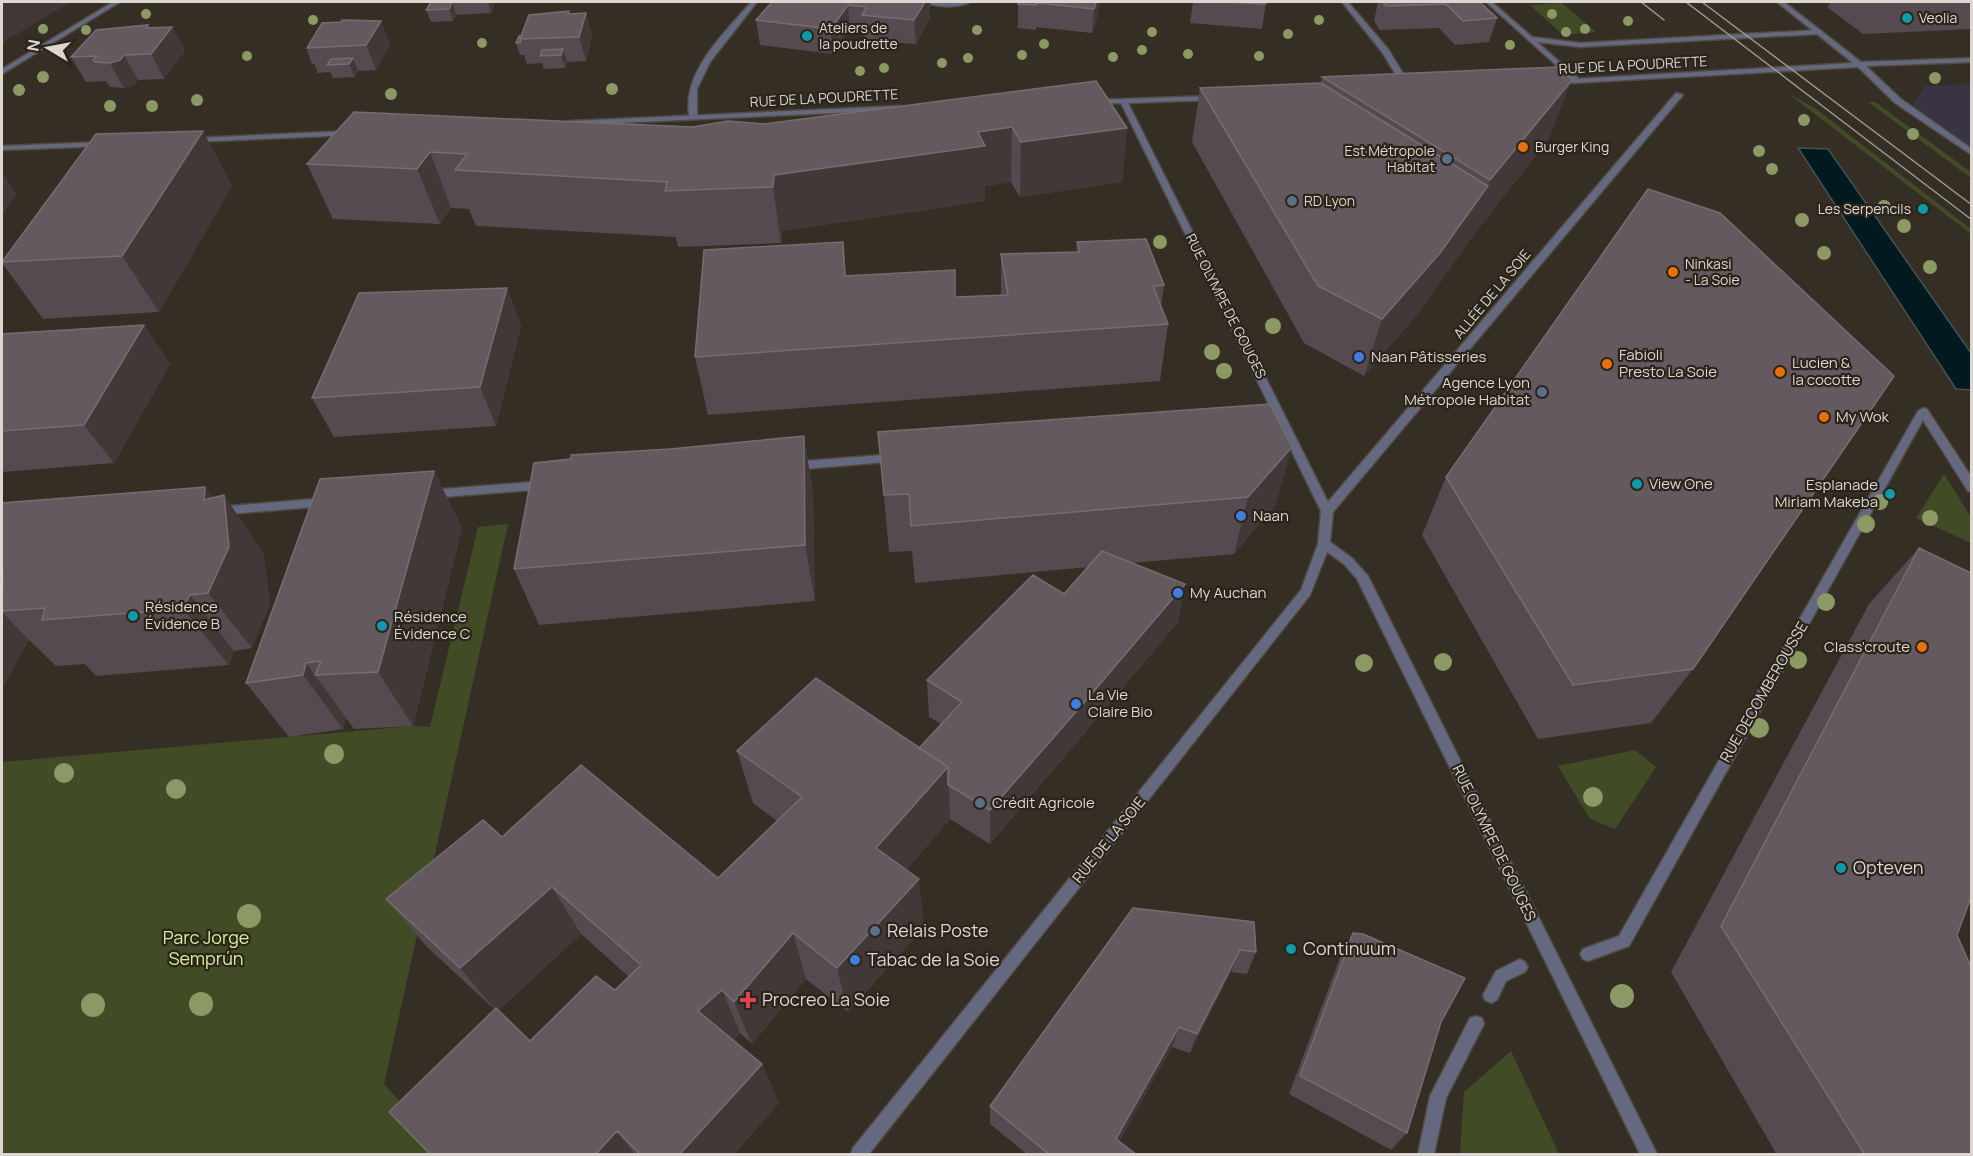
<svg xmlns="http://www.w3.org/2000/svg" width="1973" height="1156" viewBox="0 0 1973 1156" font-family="Manrope,sans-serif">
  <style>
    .industrial { fill: #3a3344 }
    .green { fill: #414c27 }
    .water { fill: #01191f; stroke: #435254; stroke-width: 1.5 }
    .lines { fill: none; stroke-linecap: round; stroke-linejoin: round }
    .lane-casing { stroke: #504940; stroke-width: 3 }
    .street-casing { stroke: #504940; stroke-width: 3 }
    .lane { fill: #656980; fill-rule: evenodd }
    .street { fill: #656980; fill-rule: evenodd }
    .tram { stroke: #a09a93; stroke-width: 1.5 }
    .tree { fill: #8d9965 }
    .wall { fill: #554a50; fill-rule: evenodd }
    .shaded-wall { fill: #423838 }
    .building { fill: #64595e; stroke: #766d70; stroke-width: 1.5 }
    .culture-dot { fill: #0f9aa8; stroke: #2b241b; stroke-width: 2 }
    .food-dot { fill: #e8710a; stroke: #2b241b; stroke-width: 2 }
    .service-dot { fill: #5c6f8a; stroke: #2b241b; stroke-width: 2 }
    .shop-dot { fill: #3f7fe0; stroke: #2b241b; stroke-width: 2 }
    .health-dot { fill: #e0444e; stroke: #2b241b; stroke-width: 2 }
    .labels { text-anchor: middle; stroke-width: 4.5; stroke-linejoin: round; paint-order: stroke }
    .far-poi-label { font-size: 14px; fill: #dcd7d1; stroke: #2b241b; text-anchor: start }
    .far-street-label { font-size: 14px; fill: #dcd7d1; stroke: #2b241b }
    .poi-label { font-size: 15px; fill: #dcd7d1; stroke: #2b241b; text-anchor: start }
    .street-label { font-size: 15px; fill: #dcd7d1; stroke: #2b241b }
    .near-poi-label { font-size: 18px; fill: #dcd7d1; stroke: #2b241b; text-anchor: start }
    .near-park-label { font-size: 18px; fill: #d5f09a; stroke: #2b241b }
  </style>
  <rect width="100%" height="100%" fill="#352e24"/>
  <path class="industrial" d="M1971,84l1,1 -1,62 -58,-42 11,-19z"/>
  <path class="green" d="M1562,3l34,29 -33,3 -33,-30z
    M1789,94l27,15 155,120v5z
    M1868,102h7l96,70v6z
    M1944,474l27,43v26l-55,-25z
    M508,524l-124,560 64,70h-446v-392l411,-36 17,1 48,-200z
    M1635,750l21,17 -41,62 -25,-10 -32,-53z
    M1511,1051l48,103h-96l-3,-3 4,-59z"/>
  <path class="water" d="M1798,148l30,1 143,204v37l-15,-1z"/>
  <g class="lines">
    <g class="lane-casing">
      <path id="lane" d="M751,2h6l-47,60 -13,27v28l-7,2c-11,-45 35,-86 61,-117z
        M925,2h46c-12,6 -34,6 -46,0z
        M1342,2h6l40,47 24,39 -1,2h-6l-23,-38z
        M1486,2h6l40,35 48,6 239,-13 4,2 -4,2 -239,13 -43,-5 42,37 1,2 -4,2z"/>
    </g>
    <g class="street-casing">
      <path id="street" d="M113,2h7l-118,72v-5z
        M1777,2h7l77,60 111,-4v4l-106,4 35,33 71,50v6l-77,-52 -37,-36 -302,17 -4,-2 4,-2 297,-17z
        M1676,93l7,2 -350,417 -3,30 22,16 16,18 289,578h-17l-283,-575 -13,-15 -17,-12 -17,43 -441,559h-18l2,-6 448,-558 17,-46 3,-33 -200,-408 -26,1 -4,-2 1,-2 120,-4 4,2 -4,2 -84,3 200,399z
        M898,106h3v4l-331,15 -4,-2 4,-2z
        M349,131l4,2 -1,2 -159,7 -4,-2 4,-2z
        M103,142h3v4l-104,4v-4z
        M1923,408l4,1 45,69v14l-4,-1 -45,-71 -294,526 -41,15 -5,-2 -3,-5 3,-5 36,-13 299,-525z
        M895,454l4,1 1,3 -1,3 -107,9 -6,-4 6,-4z
        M545,481l6,4 -6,4 -115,9 -6,-4 6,-4z
        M326,498l6,4 -6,4 -108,9 -6,-4 6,-4z
        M1520,959l5,3 3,5 -3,5 -19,9 -9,19 -6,3 -6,-3 -2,-5 13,-24z
        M1476,1016l6,2 2,6 -38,74 -12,56h-16l12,-58 40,-78z"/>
    </g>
    <use href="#lane" class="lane"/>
    <use href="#street" class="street"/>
    <path class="tram" d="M1641,2l23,18
      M1686,2l286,218
      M1702,2l270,203"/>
  </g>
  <g class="tree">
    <circle cx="146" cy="14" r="5"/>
    <circle cx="1552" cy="14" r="5"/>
    <circle cx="313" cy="20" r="5"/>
    <circle cx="1319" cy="20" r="5"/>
    <circle cx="1628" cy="21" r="5"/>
    <circle cx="43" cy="29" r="5"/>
    <circle cx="1585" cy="29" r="5"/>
    <circle cx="86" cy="30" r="5"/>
    <circle cx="977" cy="30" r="5"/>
    <circle cx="1152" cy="32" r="5"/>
    <circle cx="1566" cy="32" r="5"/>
    <circle cx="1288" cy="34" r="5"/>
    <circle cx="482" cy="43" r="5"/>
    <circle cx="1044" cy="44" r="5"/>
    <circle cx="1510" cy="45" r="5"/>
    <circle cx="1142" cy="50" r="5"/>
    <circle cx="1188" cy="54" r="5"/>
    <circle cx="1022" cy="55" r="5"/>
    <circle cx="247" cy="56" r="5"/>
    <circle cx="1259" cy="56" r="5"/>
    <circle cx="1113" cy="57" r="5"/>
    <circle cx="968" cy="58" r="5"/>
    <circle cx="942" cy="63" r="5"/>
    <circle cx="884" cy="68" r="5"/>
    <circle cx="860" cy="71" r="5"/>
    <circle cx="43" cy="77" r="6"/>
    <circle cx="1935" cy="78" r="6"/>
    <circle cx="612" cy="89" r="6"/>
    <circle cx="19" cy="90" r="6"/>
    <circle cx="391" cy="94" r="6"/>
    <circle cx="197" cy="100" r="6"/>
    <circle cx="110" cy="106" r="6"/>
    <circle cx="152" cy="106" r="6"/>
    <circle cx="1804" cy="120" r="6"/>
    <circle cx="1913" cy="134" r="6"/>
    <circle cx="1759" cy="151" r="6"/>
    <circle cx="1772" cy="169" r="6"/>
    <circle cx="1884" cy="207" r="7"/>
    <circle cx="1802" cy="220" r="7"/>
    <circle cx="1904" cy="226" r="7"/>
    <circle cx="1160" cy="242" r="7"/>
    <circle cx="1824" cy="253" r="7"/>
    <circle cx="1930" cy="267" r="7"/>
    <circle cx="1273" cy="326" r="8"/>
    <circle cx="1212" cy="352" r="8"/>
    <circle cx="1224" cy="371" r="8"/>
    <circle cx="1880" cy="502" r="8"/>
    <circle cx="1930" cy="518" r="8"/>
    <circle cx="1866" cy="524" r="9"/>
    <circle cx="1826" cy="602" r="9"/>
    <circle cx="1798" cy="660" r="9"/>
    <circle cx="1443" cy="662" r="9"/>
    <circle cx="1364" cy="663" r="9"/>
    <circle cx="1759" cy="728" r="10"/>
    <circle cx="334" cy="754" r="10"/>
    <circle cx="64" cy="773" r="10"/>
    <circle cx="176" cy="789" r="10"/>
    <circle cx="1593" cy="797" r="10"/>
    <circle cx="249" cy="916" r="12"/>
    <circle cx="1622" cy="996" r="12"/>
    <circle cx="201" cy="1004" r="12"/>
    <circle cx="93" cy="1005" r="12"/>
  </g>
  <path class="wall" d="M431,2h63l1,2 -4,9 -35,2 -3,6 -22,1 -5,-12z
    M849,2h81v16l-14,26 -52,-4 -1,-9 -13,-2 -17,25 -73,-9 -4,-25 93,-17z
    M1019,2h80l-2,17 -5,14 -56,-6v3l-18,-2v-24z
    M1193,2h73l-4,27 -72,-6z
    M1378,2h102l17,16 -8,24 -34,3 -16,-17 -59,2 -6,-9z
    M1831,2h140v27l-108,5 -36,-27z
    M569,13h17l6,24 -6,24 -19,1 -2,6 -21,1 -2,-6 -15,1 -3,-9h-4l-4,-12 5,-7z
    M381,21l9,24 -14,25 -18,1 -3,6 -22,1 -3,-6 -12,1 -4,-9h-2l-5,-13 1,-2 -1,-1z
    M172,27l13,24 -21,28 -26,1 -4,5 -10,3 -14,-1 -4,-6 -20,1 -15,-25 78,-29z
    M1322,77l227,62 -81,103 -47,68 -57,66 -60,-33 -112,-201 8,-54 121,-5z
    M764,124l363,4 -5,54 -102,15 -9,-15 -26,4v15l-203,30 -1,12 -103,4 -2,-10 -200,-11 -7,-17 -18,-1 -11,16 -107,-5 -26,-55 385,-37z
    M203,131l29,55 -73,126 -116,7 -41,-56v-3z
    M1077,242l87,43 -3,21 7,18 -8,57 -452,34 -13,-58 152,-81 109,21 45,-2v-41l75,-2z
    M507,288l14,38 -25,100 -162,11 -22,-39z
    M144,325l26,39 -56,99 -112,9v-138z
    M1270,404l6,100 -42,50 -102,9 53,21 -7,38 -100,119 -88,103 -40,-25 -44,51 18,57 -76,85 -42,-33 -54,65 -12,-11 -7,7 29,24 17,39 -46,52h-302l63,-146 -68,-63 -40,-47 116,-62 216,41 59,-57 -24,-18 -16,-52 182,-3 22,-24 -12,-7 -2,-37 137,-86 24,-27 -173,16 -3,-32 -23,1 -11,-120zM581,934l48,43 -14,13 -85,51 -32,-30z
    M804,436l9,58 2,107 -276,24 -25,-56 156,-120z
    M434,471l28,57 -49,198 -59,3 -8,-11 -3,11 -54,8 -43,-54z
    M1446,477l247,192 -42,54 -113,16 -116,-204z
    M213,498l50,54 7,51 -18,45 -18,3 -5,14 -133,11 -11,-12 -29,2 -27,-26 -27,49v-186z
    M1919,548l38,387 14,220h-194l-106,-183 198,-368z
    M1133,908l123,44 -9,22 -16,-2 -41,81 -18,-6 -53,95 18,13h-109l-38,-31v-18z
    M1353,933l88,89 -34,111 -16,17 -102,-56 52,-139z"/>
  <path class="shaded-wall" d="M2,2h69l-69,41z
    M452,2l4,13 -3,6 -4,-12z
    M488,2h6l1,2 -4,9z
    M925,2h5v16l-14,26 -2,-24z
    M1096,2h3l-2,17 -5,14 2,-24z
    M848,5l2,24 -17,25 -2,-25z
    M586,13l6,24 -6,24 -7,-24z
    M381,21l9,24 -14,25 -10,-25z
    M148,25l10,19 14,-17 13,24 -21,28 -13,-25 -5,-26z
    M563,49l4,13 -2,6 -4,-13z
    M124,55l14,25 -4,5 -10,3 -14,-25z
    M353,58l5,13 -3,6 -6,-13z
    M1572,80l-23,59 -81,103 -47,68 -57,66 18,-57 106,-133 2,-6z
    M1012,127l-1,55 -26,4v15l-203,30 -1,12 -8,-56 1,-12 204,-43z
    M1127,128l-5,54 -102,15 1,-55z
    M203,131l29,55 -73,126 -37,-56z
    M430,152l21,56 -11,16 -23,-55z
    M2,173l15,22 -15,20z
    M843,242l6,57 -4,-23z
    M507,288l14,38 -25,100 -16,-39z
    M144,325l26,39 -56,99 -30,-38z
    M804,436l9,58 2,107 -10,-56z
    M1292,447l-16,57 -42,50 14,-57z
    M434,471l28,57 -49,198 -35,-54z
    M205,487l21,29 -2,-21 39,57 7,51 -18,45 -44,-55 -4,-93z
    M1185,584l-7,38 -100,119 -88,103v-34z
    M190,595l44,56 -5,14 -46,-56z
    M2,612l27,28 -27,49z
    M306,663l40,55 -3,11 -40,-54z
    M948,767l2,52 -67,77 -7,-48z
    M919,879l5,48 -76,85 -11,-44z
    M552,887l29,47 -84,78 -37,-44z
    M793,933l13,46 -54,65 -18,-42z
    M1240,950l-9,22 -41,81 7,-19z
    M722,990l18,43 -21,20 -21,-42z
    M1179,1027l-7,20 -60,108 4,-16z
    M762,1064l17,39 -46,52h-54z
    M617,1131l18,24h-40z"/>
  <path class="building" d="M431,2h39h-18l-3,7 -23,1z
    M772,2h67l10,1v-1h76l-11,18 -52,-5 5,-8 -19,-2 -17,24 -75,-9z
    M1019,2h77l-2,7 -57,-6v2l-19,-1z
    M1225,2h41v2z
    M1383,2h97l17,16 -34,3 -17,-17 -60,2z
    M569,11l-1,3 18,-1 -7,24 -59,2 9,-24z
    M342,20l39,1 -15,24 -59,3 15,-25 19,-1z
    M148,25l-2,3 26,-1 -21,27 -27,1 -4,5 -10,3 -15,-1 -2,-2 4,-4 -26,1 25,-27z
    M519,36h2l-1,3 1,3 -5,1z
    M563,49l-2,6 -21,1 2,-6z
    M353,58l-4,6 -22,1 4,-6z
    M1558,67l14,13 -82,100 -168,-103z
    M1096,81l31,47 -106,14 -9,-15 -34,5 7,14 -211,29 -1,12 -108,4 2,-9 -212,-12 12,-16 -37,-2 -13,17 -110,-5 47,-52 338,15 36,-6 36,3z
    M1321,83l167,103 -48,67 -58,66 -64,-33 -118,-198z
    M203,131l-81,125 -120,6 94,-128z
    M1648,189l72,24 174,163 -201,293 -120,16 -127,-208z
    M1146,239l18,46 -11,1 15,38 -473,33 9,-107 139,-8 2,34 110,-6v27l53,-2 -7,-41 79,-2 -3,-10z
    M507,288l-27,99 -168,11 47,-105z
    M144,325l-60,100 -82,6v-97z
    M1270,404l22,43 -44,50 -337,29 -2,-32 -25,1 -6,-63z
    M804,436l1,109 -291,24 20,-106 37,-4v-4l99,-6z
    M434,471l-56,201 -63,3 6,-14 -15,2 -3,12 -57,8 74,-204z
    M205,487l-1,13 20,-5 5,52 -21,46 -18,2 -7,14 -141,11 3,-12 -43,3 1,-39h-1v-69z
    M1919,548l52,25v324l-14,38 14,32v188h-106l-144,-229z
    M1102,551l83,33 -103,121 -92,105 -42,-25v-18l-29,-19 43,-46 -35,-22 106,-105 31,19z
    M816,678l132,89 -72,81 43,31 -82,89 -44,-35 -59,69 -12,-12 -24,21 64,53 -83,91h-38l-24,-24 -22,24h-164l-42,-43 107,-104 34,33 66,-65 19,14 26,-25 -89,-78 -92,81 -74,-69 97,-79 19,17 79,-72 137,113 84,-81 -65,-46z
    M1133,908l121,14 2,30 -16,-2 -43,84 -18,-7 -63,112 21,16h-87l-60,-49z
    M1353,933l10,1 102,44 -24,44 -34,111 -107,-57z"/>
  <g class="culture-dot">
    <circle cx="1907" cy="18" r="6"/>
    <circle cx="807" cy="36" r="6"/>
    <circle cx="1923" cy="209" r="6"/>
    <circle cx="1637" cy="484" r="6"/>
    <circle cx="1890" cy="494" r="6"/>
    <circle cx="133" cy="616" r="6"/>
    <circle cx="382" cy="626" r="6"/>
    <circle cx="1841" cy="868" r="6"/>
    <circle cx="1291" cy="949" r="6"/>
  </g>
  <g class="food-dot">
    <circle cx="1523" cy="147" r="6"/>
    <circle cx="1673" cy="272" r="6"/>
    <circle cx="1607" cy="364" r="6"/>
    <circle cx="1780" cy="372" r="6"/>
    <circle cx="1824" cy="417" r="6"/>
    <circle cx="1922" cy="647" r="6"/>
  </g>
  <g class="service-dot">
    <circle cx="1447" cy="159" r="6"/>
    <circle cx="1292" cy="201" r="6"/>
    <circle cx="1542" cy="392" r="6"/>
    <circle cx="980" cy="803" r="6"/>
    <circle cx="875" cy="931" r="6"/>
  </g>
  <g class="shop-dot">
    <circle cx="1359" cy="357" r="6"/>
    <circle cx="1241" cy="516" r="6"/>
    <circle cx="1178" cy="593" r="6"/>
    <circle cx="1076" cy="704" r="6"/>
    <circle cx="855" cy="960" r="6"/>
  </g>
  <path class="health-dot" d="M745 991h6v6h6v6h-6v6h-6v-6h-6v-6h6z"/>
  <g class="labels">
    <g class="far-poi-label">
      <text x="1919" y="23">Veolia</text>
      <text x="819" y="33">Ateliers de<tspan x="819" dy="16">la poudrette</tspan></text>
      <text x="1535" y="152">Burger King</text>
      <text x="1435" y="156" text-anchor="end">Est Métropole<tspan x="1435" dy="16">Habitat</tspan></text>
      <text x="1304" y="206">RD Lyon</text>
      <text x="1911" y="214" text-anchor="end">Les Serpencils</text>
      <text x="1685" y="269">Ninkasi<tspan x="1685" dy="16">- La Soie</tspan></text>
    </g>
    <g class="far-street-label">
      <text transform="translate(1633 65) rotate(-3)" y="5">RUE DE LA POUDRETTE</text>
      <text transform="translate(824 98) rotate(-3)" y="5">RUE DE LA POUDRETTE</text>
      <text transform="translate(1492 294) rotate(-50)" y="5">ALLÉE DE LA SOIE</text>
      <text transform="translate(1226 306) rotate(63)" y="5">RUE OLYMPE DE GOUGES</text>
    </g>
    <g class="poi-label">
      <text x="1619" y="360">Fabioli<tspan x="1619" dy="17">Presto La Soie</tspan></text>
      <text x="1371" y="362">Naan Pâtisseries</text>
      <text x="1792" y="368">Lucien &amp;<tspan x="1792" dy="17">la cocotte</tspan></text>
      <text x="1530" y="388" text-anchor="end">Agence Lyon<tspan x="1530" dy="17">Métropole Habitat</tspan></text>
      <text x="1836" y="422">My Wok</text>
      <text x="1649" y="489">View One</text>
      <text x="1878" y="490" text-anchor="end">Esplanade<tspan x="1878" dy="17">Miriam Makeba</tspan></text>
      <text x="1253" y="521">Naan</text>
      <text x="1190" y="598">My Auchan</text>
      <text x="145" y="612">Résidence<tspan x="145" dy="17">Évidence B</tspan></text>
      <text x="394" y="622">Résidence<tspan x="394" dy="17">Évidence C</tspan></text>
      <text x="1910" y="652" text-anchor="end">Class'croute</text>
      <text x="1088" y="700">La Vie<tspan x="1088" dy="17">Claire Bio</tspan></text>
      <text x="992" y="808">Crédit Agricole</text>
    </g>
    <g class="street-label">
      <text transform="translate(1764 692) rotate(-60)" y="5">RUE DECOMBEROUSSE</text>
      <text transform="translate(1109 840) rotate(-51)" y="5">RUE DE LA SOIE</text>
      <text transform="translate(1494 843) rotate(64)" y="5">RUE OLYMPE DE GOUGES</text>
    </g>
    <g class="near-poi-label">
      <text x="1853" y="874">Opteven</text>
      <text x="887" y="937">Relais Poste</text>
      <text x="1303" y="955">Continuum</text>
      <text x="867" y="966">Tabac de la Soie</text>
      <text x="762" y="1006">Procreo La Soie</text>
    </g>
    <g class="near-park-label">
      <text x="206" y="944">Parc Jorge<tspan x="206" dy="21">Semprún</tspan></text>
    </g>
  </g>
  <rect width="1973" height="1156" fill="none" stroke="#dcd7d1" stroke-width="6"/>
  <g transform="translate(48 48) rotate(280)" stroke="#2b241b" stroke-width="4.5" paint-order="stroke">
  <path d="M0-4.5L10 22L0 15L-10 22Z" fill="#dcd7d1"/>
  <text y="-9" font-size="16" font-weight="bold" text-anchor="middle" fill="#dcd7d1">N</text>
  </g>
</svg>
